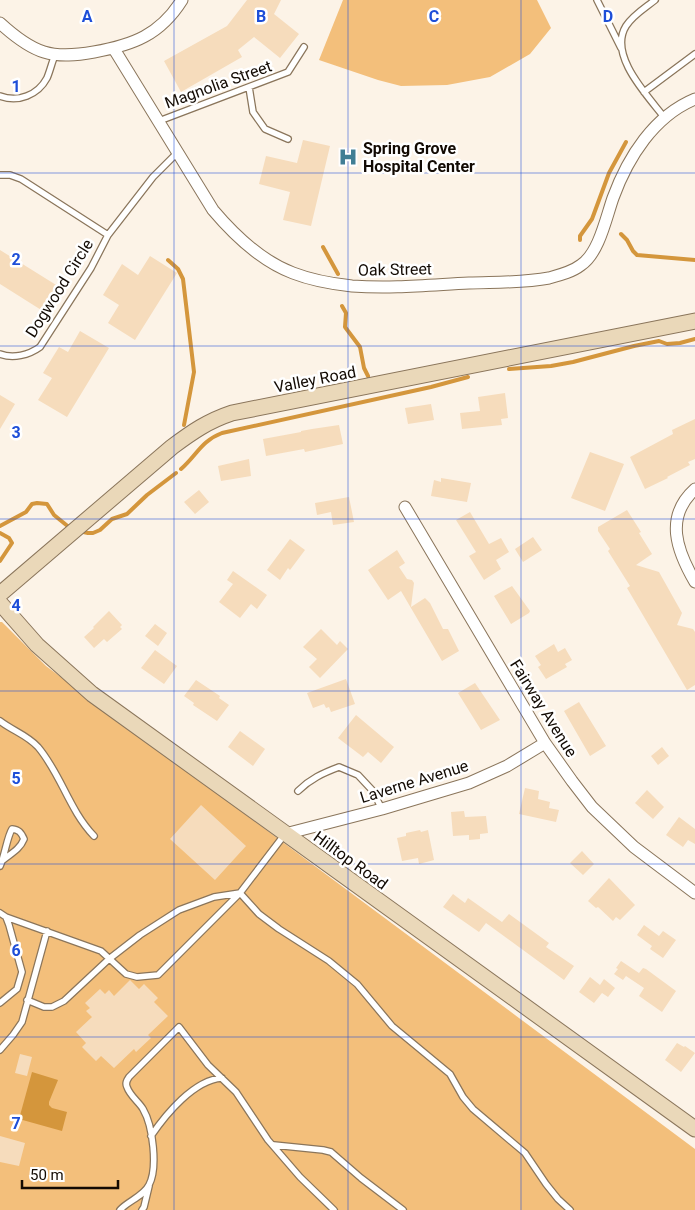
<svg xmlns="http://www.w3.org/2000/svg" width="695" height="1210" viewBox="0 0 695 1210" font-family="Roboto,sans-serif">
  <style>
    .green { fill: #f3bf7b }
    .water { fill: #d4963c }
    .lines { fill: none; stroke-linecap: round; stroke-linejoin: round }
    .stream { stroke: #d4963c; stroke-width: 4 }
    .building { fill: #f6dcbc }
    .lane-casing { stroke: #8a755b; stroke-width: 8 }
    .street-casing { stroke: #8a755b; stroke-width: 13 }
    .secondary-casing { stroke: #8a755b; stroke-width: 17 }
    .lane { stroke: #fff; stroke-width: 5.5 }
    .street { stroke: #fff; stroke-width: 11 }
    .secondary { stroke: #ead8b9; stroke-width: 15 }
    .grid { fill: none; stroke: #1d4ed8; stroke-width: 1; stroke-opacity: 0.55 }
    .labels { text-anchor: middle; stroke-width: 5; stroke-linejoin: round; paint-order: stroke }
    .street-label { font-size: 16px; fill: #120a03; stroke: #fff }
    .poi-label { font-size: 16px; font-weight: bold; fill: #120a03; stroke: #fff; text-anchor: start }
    .grid-label { font-size: 16px; text-anchor: middle; font-weight: bold; fill: #1d4ed8; stroke: #fff; stroke-width: 5; stroke-linejoin: round; paint-order: stroke }
  </style>
  <rect width="100%" height="100%" fill="#fcf3e7"/>
  <path class="green" d="M343,0h194l14,28 -21,26 -40,23 -43,8 -46,1 -23,-6 -59,-20z
    M0,622h2l44,44 649,483v61h-695z"/>
  <path class="water" d="M32,1072l26,8 -9,22v3l3,3 15,4 -5,19 -43,-12z"/>
  <g class="lines">
    <path class="stream" d="M621,234l6,6 6,11 4,4 58,5
      M580,240v-4l12,-17 17,-46 17,-31
      M323,247l15,27
      M168,260l10,9 5,10 11,93 -10,53
      M342,306l4,7 -1,14 15,20 4,21 4,8
      M509,369l42,-3 22,-4 61,-16 25,-5 8,3 13,-1 15,-4
      M181,469c16,-14 20,-28 41,-36l209,-46 37,-10
      M0,526l26,-14 6,-8 5,-1 10,1 7,11 16,13
      M79,531l9,2h5l7,-3 12,-11 15,-5 20,-19 29,-22
      M0,533l9,5 3,5 -12,18"/>
  </g>
  <path class="building" d="M247,0h34l-7,14 25,20 -19,24 -26,-21 -16,13 4,7 -61,35 -17,-31 63,-35z
    M303,140l27,6 -19,80 -28,-6 7,-28 -31,-8 7,-28 31,7z
    M0,250l61,38 -15,25 -46,-29z
    M150,256l27,17 -42,67 -27,-17 11,-18 -16,-10 19,-31 16,11z
    M80,331l29,17 -42,69 -29,-17 14,-22 -9,-5 16,-26 9,5z
    M505,393l3,25 -7,1 1,6 -40,4 -2,-16 20,-2 -2,-14z
    M0,395l15,9 -15,25z
    M431,404l3,16 -26,4 -3,-16z
    M695,419v40l-7,3 2,3 -23,12 1,1 -23,11 -15,-32 43,-23 -1,-4z
    M339,425l4,19 -38,8 -1,-3 -38,7 -3,-17 38,-7v-1l11,-2z
    M590,452l34,12 -19,47 -34,-13z
    M249,459l2,17 -30,5 -3,-15z
    M441,478l30,5 -4,19 -36,-6 3,-16 7,2z
    M199,490l10,12 -14,12 -11,-12z
    M349,497l5,25 -21,3 -2,-13 -14,3 -2,-12z
    M627,510l14,22 -2,1 13,21 -16,11 23,7 23,41 -5,12 16,4 2,3v53l-8,5 -60,-102 3,-2 -22,-35 2,-2 -12,-18v-4z
    M470,512l19,32 12,-6 8,14 -13,8 5,9 -17,11 -15,-24 7,-4 -20,-32z
    M533,537l9,13 -19,12 -8,-13z
    M290,539l15,11 -15,20 -2,-2 -8,12 -13,-10z
    M397,550l8,13 -6,4 8,12 5,1 2,3 -3,24 14,-9 5,5 13,26h5l11,22 -17,10 -41,-70 -13,9 -20,-30z
    M233,571l34,24 -10,14 -6,-5 -11,14 -21,-16 14,-18 -6,-4z
    M512,586l18,25 -1,2 -18,11 -17,-28z
    M109,611l13,14 -2,2 2,2 -15,13 -3,-3 -10,9 -10,-11 10,-9 -1,-1z
    M155,624l12,9 -9,13 -13,-10z
    M321,629l16,16 3,-4 8,8 -28,29 -11,-11 8,-8 -14,-12z
    M554,644l4,8 7,-4 7,12 -7,4 2,3 -21,12 -8,-12 3,-2 -6,-9z
    M155,650l22,16 -13,18 -23,-16z
    M346,679l9,25 -24,8 -2,-5 -3,1 -2,-4 -11,4 -6,-15z
    M196,680l24,16 -1,2 10,7 -12,16 -24,-16 1,-2 -10,-7z
    M475,683l25,37 -19,10 -23,-37z
    M579,702l27,44 -16,10 -26,-45z
    M356,715l38,32 -13,16 -13,-11 -5,5 -25,-19z
    M240,731l25,18 -12,17 -25,-19z
    M662,747l7,9 -11,9 -7,-9z
    M525,788l14,3 -1,8 12,3 -1,6 10,2 -3,12 -37,-8z
    M647,790l17,17 -11,12 -18,-16z
    M201,805l45,41 -31,34 -45,-41z
    M464,811l1,6 21,-1 2,17 -8,1v5l-11,1v-5l-16,1 -2,-24z
    M679,817l16,12v15l-7,-4 -5,7 -17,-12z
    M420,830l1,2 7,-2 6,30 -15,4 -1,-6 -16,3 -5,-23 9,-2v-3z
    M582,851l12,13 -11,11 -13,-12z
    M609,878l26,27 -15,15 -4,-3 -3,4 -15,-14 -2,1 -8,-7z
    M453,894l12,9 3,-5 34,24 7,-8 40,29 -3,4 28,19 -10,14 -78,-57 -7,9 -36,-25z
    M644,925l15,11 4,-5 13,9 -13,18 -13,-9 2,-3 -15,-11z
    M621,961l18,12 4,-5 3,1 30,22 -14,21 -23,-16 5,-8 -18,-12 -3,4 -9,-6 4,-5 -2,-1z
    M590,977l10,8 4,-6 11,9 -7,9 -6,-4 -8,10 -15,-11z
    M130,980l9,9 5,-5 14,14 -4,4 14,14 -20,19 3,3 -15,14 -2,-3 -20,19 -13,-12 -5,5 -14,-14 4,-4 -10,-11 16,-15 -6,-6 4,-3 -5,-5 15,-14 5,5 4,-4 5,6z
    M677,1043l7,4 1,-1 10,7 -14,19 -16,-12z
    M20,1054l12,3 -5,19 -12,-3z
    M0,1136l25,7 -6,23 -19,-4z"/>
  <g class="lines">
    <g class="lane-casing">
      <path id="lane" d="M597,0l24,48
        M655,0c-10,8 -22,15 -29,26 -18,29 21,69 38,91
        M249,87l4,25 12,17 23,10
        M644,92l51,-38
        M0,96c18,7 38,-1 47,-18 3,-7 5,-16 8,-23
        M159,121l129,-49 16,-25
        M0,175h10l11,4 87,56
        M0,354c13,5 29,1 40,-7l51,-79 17,-33 45,-58 25,-25
        M0,721c13,10 27,14 38,26 23,27 31,63 56,89
        M298,791c12,-12 25,-18 41,-24l19,8 14,15 10,19
        M0,866c5,-11 7,-29 12,-37 7,1 9,3 12,10 -4,10 -12,14 -21,21
        M0,913l6,4 3,8 13,47 -5,17 -17,14
        M6,917l95,34 25,23 11,3 21,-2 82,-82 45,-59
        M27,1000l17,7h8l12,-6 45,-42 31,-24 39,-25 35,-13 26,-4 19,21 20,15 50,32 28,23 35,42 58,48 13,23 10,12 52,44 21,31 12,15 12,11
        M0,1050l13,-15 9,-13 25,-91
        M151,1136c15,-22 43,-56 71,-58
        M274,1145l49,5 8,2 30,26 42,32
        M120,1210c8,-9 24,-14 29,-25 9,-17 4,-59 -6,-76 -4,-7 -13,-13 -16,-22 -2,-4 0,-7 2,-10l50,-50 29,38 28,27 32,48 32,37 34,33
        M142,1210l2,-3 5,-21"/>
    </g>
    <g class="street-casing">
      <path id="street" d="M0,23c12,11 28,24 44,29 16,5 33,3 50,0 39,-7 66,-17 88,-52
        M114,49l99,161c22,26 48,51 80,63 18,7 40,11 59,13 39,3 78,-1 117,-3 26,-1 54,0 80,-5 11,-3 23,-6 32,-13 18,-12 25,-47 32,-67 15,-41 41,-82 82,-99
        M695,489c-31,28 -18,62 0,93
        M405,507l140,236 27,38 20,26 42,40 61,46
        M285,834l97,-25 87,-26 38,-17 38,-23"/>
    </g>
    <g class="secondary-casing">
      <path id="secondary" d="M0,594l172,-147c20,-15 36,-26 60,-34l463,-92
        M0,603l37,42 55,49 603,435"/>
    </g>
    <use href="#lane" class="lane"/>
    <use href="#street" class="street"/>
    <use href="#secondary" class="secondary"/>
  </g>
  <path class="grid" d="M174,0v1210M348,0v1210M521,0v1210M0,173h695M0,346h695M0,519h695M0,691h695M0,864h695M0,1037h695"/>
  <defs>
    <g id="hospital-bare" transform="scale(1.5)"><path d="M-5-5h3v3.5h4V-5h3V5h-3V1.5h-4V5h-3Z" fill="#407e94" stroke="#fff" stroke-width="2.5" paint-order="stroke"/></g>
  </defs>
  <g fill-rule="evenodd">
    <use href="#hospital-bare" x="348" y="157"/>
  </g>
  <g class="labels">
    <g class="street-label">
      <text transform="translate(218 84) rotate(-20)" y="6">Magnolia Street</text>
      <text transform="translate(395 269) rotate(-1)" y="6">Oak Street</text>
      <text transform="translate(59 288) rotate(-58)" y="6">Dogwood Circle</text>
      <text transform="translate(315 379) rotate(-11)" y="6">Valley Road</text>
      <text transform="translate(544 708) rotate(58)" y="6">Fairway Avenue</text>
      <text transform="translate(414 781) rotate(-17)" y="6">Laverne Avenue</text>
      <text transform="translate(351 860) rotate(36)" y="6">Hilltop Road</text>
    </g>
    <g class="poi-label">
      <text x="363" y="154">Spring Grove<tspan x="363" dy="18">Hospital Center</tspan></text>
    </g>
  </g>
  <g class="grid-label">
    <text x="87" y="22">A</text>
    <text x="261" y="22">B</text>
    <text x="434" y="22">C</text>
    <text x="608" y="22">D</text>
    <text x="16" y="92">1</text>
    <text x="16" y="265">2</text>
    <text x="16" y="438">3</text>
    <text x="16" y="611">4</text>
    <text x="16" y="784">5</text>
    <text x="16" y="956">6</text>
    <text x="16" y="1129">7</text>
  </g>
  <path d="M22 1180v8h96v-8" fill="none" stroke="#120a03" stroke-width="2.5"/>
  <text x="30" y="1180" font-size="15" fill="#120a03" stroke="#ffffff" stroke-width="4" paint-order="stroke">50 m</text>
</svg>
